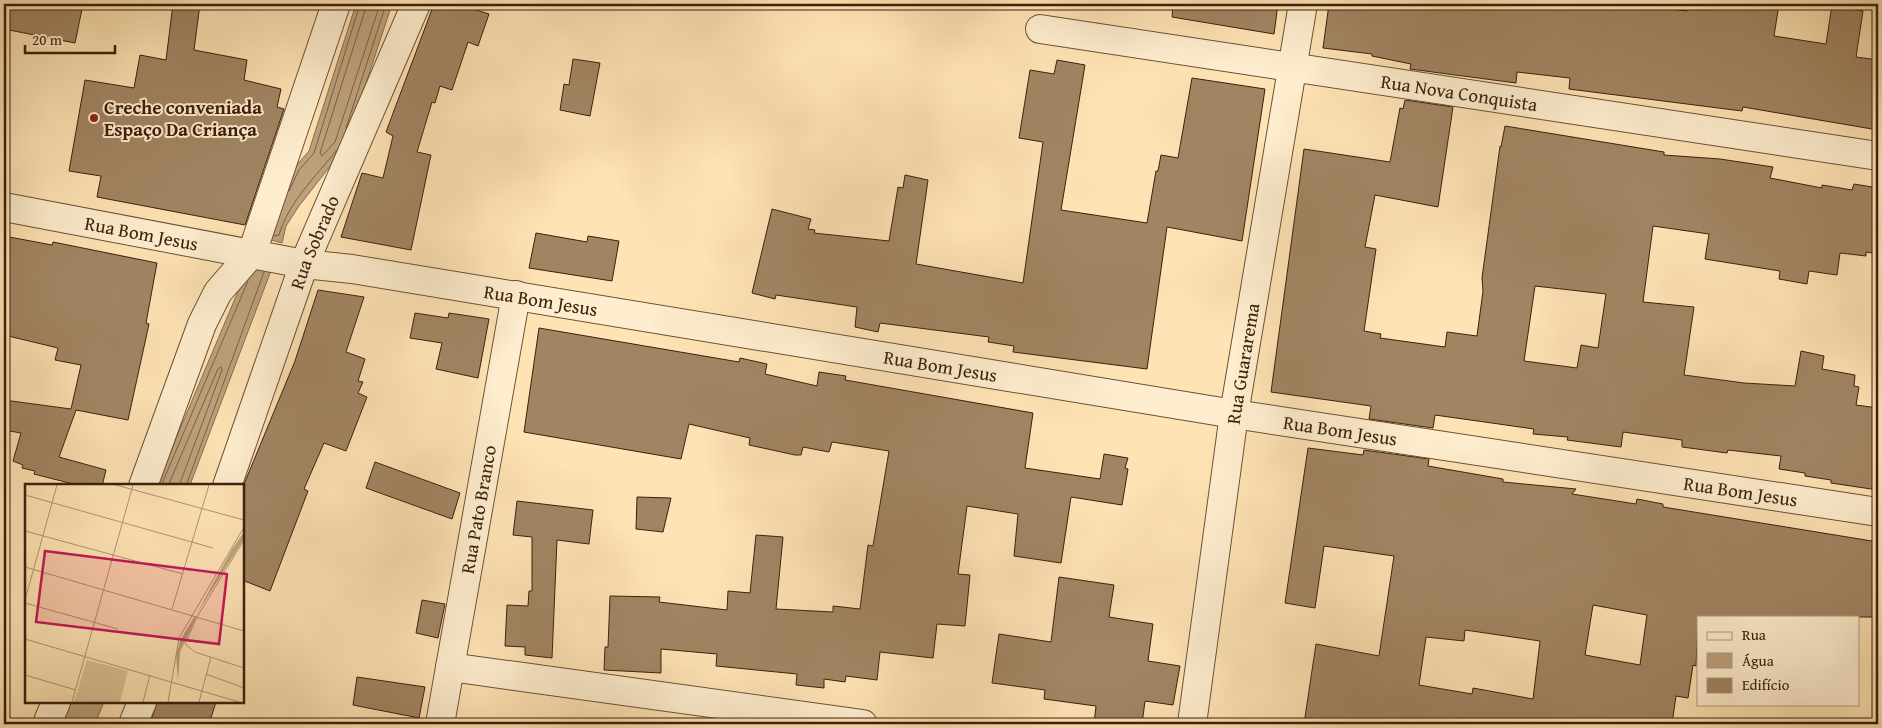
<svg xmlns="http://www.w3.org/2000/svg" width="1882" height="728" viewBox="0 0 1882 728" font-family="'Gentium Book Plus',serif">
  <style>
    .water { fill: #bca17b; stroke: #896d4f }
    .lines { fill: none; stroke-linecap: round; stroke-linejoin: round }
    .shore { stroke: #7c6044; stroke-width: 1 }
    .building { fill: #a18563; stroke: #3c200c; fill-rule: evenodd }
    .minor-casing { stroke: #6c5136; stroke-width: 30 }
    .minor { stroke: #feedce; stroke-width: 28 }
    .poi-dot { fill: #8f2418; stroke: #feedce; stroke-width: 2 }
    .labels { text-anchor: middle; stroke-width: 4; stroke-linejoin: round; paint-order: stroke }
    .street-label { font-size: 19px; fill: #3c200c; stroke: #feedce }
    .poi-label { font-size: 19px; font-weight: bold; fill: #3c200c; stroke: #feedce; text-anchor: start }
    .inset-road { fill: none; stroke: #b09571; stroke-width: 1 }
    .view { fill: #c2185b; fill-opacity: 0.15; stroke: #c2185b; stroke-width: 2.5 }
    .inset-edge { fill: none; stroke: #3c200c; stroke-width: 2.5 }
  </style>
  <rect width="100%" height="100%" fill="#fee3b4"/>
  <filter id="stains"><feTurbulence type="fractalNoise" baseFrequency=".004" numOctaves="4"/><feColorMatrix values="0 0 0 0 .2 0 0 0 0 .09 0 0 0 0 .02 0 0 0 .5 -.17"/></filter>
  <radialGradient id="worn" r=".72"><stop offset=".6" stop-color="#630" stop-opacity="0"/><stop offset="1" stop-color="#630" stop-opacity=".3"/></radialGradient>
  <path class="water" d="M356,4h36l-47,143 -46,59 -13,20 -4,17 -19,-5 32,-71 14,-16z
    M250,263l22,5 -82,217 -34,1z
    M65,702h39l-9,22h-40z"/>
  <g class="lines">
    <path class="shore" d="M367,4l-47,149 2,3 13,-14 45,-138
      M346,128l40,-124
      M289,191l10,-21 15,-17 46,-149
      M274,236l5,-1c9,-32 37,-59 58,-85
      M161,486l87,-205
      M168,486l50,-117 3,-2 1,3 -43,116
      M186,486l78,-214"/>
  </g>
  <path class="building" d="M8,4h75l-8,39 -71,-14z
    M173,4h27l-6,46 53,10 -3,20 37,9 -4,18 7,2 -1,3 -38,113 -148,-28 4,-21 -32,-5 16,-91 49,8 6,-33 26,5z
    M434,4h23l32,10 -11,32 -10,-4 -16,48 -12,-4 -5,17 -3,-1 -15,50 14,3 -20,95 -70,-13 21,-64 21,5 10,-42 -7,-4z
    M1173,4h105l-4,30 -102,-17z
    M1329,4h174l23,3v-3h106l55,7 2,-7h90l-5,32 52,8 6,-39 31,6 -7,46 22,3v70l-135,-23 -1,4 -173,-22 1,-11 -53,-6 -1,11 -106,-14 1,-5 -39,-8v-2l-49,-6z
    M573,59l27,4 -10,53 -30,-6 4,-26 5,1z
    M1057,60l28,5 -24,145 86,13 9,-52h2l3,-16 17,3 14,-80 73,11 -23,152 -75,-14 -20,142 -134,-17 1,-6 -26,-4 1,-5 -109,-14 -2,9 -23,-5 2,-20 -81,-12 -1,4 -23,-6 20,-84 39,10 -3,10 7,1 -1,3 75,8 9,-54 5,1 2,-13 23,5 -12,84 107,19 20,-141 -24,-4 11,-68 24,4z
    M1405,100l48,7 -15,100 -63,-12 -10,52 11,2 -12,82 17,3 -1,4 65,9 2,-15 30,4 6,-45 -1,-13 18,-132 1,1 4,-21 159,26v3l56,4 53,8 -3,11 52,10v-3l30,5 2,-6 24,4v66l-12,-2v4l-26,-3 -3,22 -28,-4 -2,13 -28,-5 1,-8 -75,-12 4,-25 -56,-8 -10,76 51,5 -10,68 60,8 51,3 6,-35 23,5 -2,13 33,6 -1,11 5,1 -3,18 22,3v82l-47,-7v-3l-26,-4v-3l-26,-4 2,-13 -53,-6 -1,3 -45,-6v-7l-59,-8 -2,15 -54,-7 1,-3 -35,-3 1,-5 -99,-14 -2,13 -64,-9 2,-13 -100,-14 33,-243 86,13 10,-54 3,1zM1535,286l71,8 -8,54 -17,-3 -4,23 -53,-7z
    M536,233l51,9 1,-6 31,5 -7,40 -83,-13z
    M4,236l48,9 1,-3 104,21 -11,60 3,1 -21,96 -52,-10 -17,47 47,13 -4,16h-21l-47,-12 1,-3 -13,-3 1,-3 -10,-4 8,-28 -17,-3v-30l67,9 10,-44 -26,-5 3,-12 -54,-13z
    M318,290l46,7 -18,55 19,7 -7,22 5,1 -5,11 9,4 -21,54 -22,-8 -20,46 4,2 -38,100 -28,-11v-91l53,-128z
    M415,313l33,5 1,-5 40,6 -11,59 -42,-9 6,-26 -32,-5z
    M539,328l200,34 1,-4 27,6 -2,10 52,12 2,-14 27,4 -1,4 188,33 -8,55 75,11 4,-25 24,4 -3,10 3,1 -6,36 -51,-8 -10,66 -47,-7 4,-42 -51,-8 -9,68 12,1 -5,51 -28,-2 -4,34 -53,-6 -3,28 -31,-4 -1,6 -21,-3v9l-28,-3 1,-11 -81,-8 1,-12 -56,-5v24l-57,-3 1,-23h3l2,-51 50,1 -1,5 68,8 1,-19 22,2 6,-58 27,2 -7,72 57,3v-6l27,3 8,-64 5,1 16,-95 -57,-9 -3,10 -26,-5 -2,8h-6l-46,-10 1,-7 -61,-14 -8,35 -157,-27z
    M1308,448l55,7 1,-5 65,9 -1,7 75,13v3l73,7 -4,5 64,10 1,-5 26,5v3l215,35v75h-180l-2,49 -3,-1 -5,33 -12,-2 -4,28h-368l12,-80 63,12 15,-100 -70,-10 -9,62 -30,-5zM1593,605l54,10 -7,50 -55,-10zM1465,630l75,11 -7,58 -60,-11 -1,6 -53,-9 7,-48 38,4z
    M375,462l85,31 -8,26 -86,-31z
    M637,497l34,1 -8,34 -27,-3z
    M517,501l76,9 -4,34 -32,-4 -5,118 -27,-3v-8l-20,-1 2,-41 21,1 1,-15h3v-54l-19,-2z
    M1059,577l55,8 -5,32 44,7 -5,37 32,5 -7,39 -28,-4 -3,23h-48l2,-18 -52,-7 1,-9 -53,-7 7,-49 52,8z
    M422,600l23,4 -7,34 -22,-5z
    M357,677l68,10 -6,31 -66,-13z
    M157,702h59l-7,22h-59z"/>
  <g class="lines">
    <g class="minor-casing">
      <g id="minor">
        <path id="s1" d="M1040,29l838,127"/>
        <path id="s2" d="M4,207l300,57 48,5 882,145 644,98"/>
        <path d="M143,486l59,-162 16,-32 34,-39 84,-249"/>
        <path id="s3" d="M227,486l77,-222 112,-260"/>
        <path d="M450,667l413,57"/>
        <path d="M47,724l9,-22"/>
        <path d="M133,724l9,-22"/>
        <path id="s4" d="M440,724l76,-429"/>
        <path id="s5" d="M1192,724l42,-310 69,-410"/>
      </g>
    </g>
    <use href="#minor" class="minor"/>
  </g>
  <circle class="poi-dot" cx="94" cy="118" r="5"/>
  <g class="labels">
    <g class="street-label">
      <text dy="7" stroke="none"><textPath href="#s1" startOffset="424">Rua Nova Conquista</textPath></text>
      <text dy="7" stroke="none"><textPath href="#s2" startOffset="140">Rua Bom Jesus</textPath></text>
      <text dy="7" stroke="none"><textPath href="#s3" startOffset="259">Rua Sobrado</textPath></text>
      <text dy="7" stroke="none"><textPath href="#s2" startOffset="545">Rua Bom Jesus</textPath></text>
      <text dy="7" stroke="none"><textPath href="#s5" startOffset="364">Rua Guararema</textPath></text>
      <text dy="7" stroke="none"><textPath href="#s2" startOffset="950">Rua Bom Jesus</textPath></text>
      <text dy="7" stroke="none"><textPath href="#s2" startOffset="1355">Rua Bom Jesus</textPath></text>
      <text dy="7" stroke="none"><textPath href="#s2" startOffset="1760">Rua Bom Jesus</textPath></text>
      <text dy="7" stroke="none"><textPath href="#s4" startOffset="218">Rua Pato Branco</textPath></text>
    </g>
    <g class="poi-label">
      <text x="104" y="114">Creche conveniada<tspan x="104" dy="22">Espaço Da Criança</tspan></text>
    </g>
  </g>
  <g transform="translate(25 484)">
    <rect width="219" height="219" fill="#fee3b4"/>
    <path d="M62,176l41,11 -8,31h-46z" fill="#ddc297"/>
    <path d="M219,48v7l-48,76 36,-66zM169,133l2,1 -16,34 -2,28 -2,-25 4,-14z" fill="#bca17b"/>
    <path class="inset-road" d="M91,1l128,35M0,11l188,53M0,47l158,43M219,56l-47,77 -12,27 10,8 49,16M0,83l219,64M0,116l32,-115M0,119l93,26M147,125l37,-124M0,155l214,63M181,190l38,14M0,191l51,15M47,218l61,-217M118,218l7,-27M143,218l11,-64 65,-111M174,218l12,-45"/>
    <path class="view" d="M20,67l182,23 -8,70 -183,-22z"/>
    <rect width="219" height="219" class="inset-edge"/>
  </g>
  <rect width="1882" height="728" fill="none" stroke="#fee3b4" stroke-width="20"/>
  <rect x="5" y="5" width="1872" height="718" fill="none" stroke="#3c200c" stroke-width="2.5"/>
  <rect x="10" y="10" width="1862" height="708" fill="none" stroke="#3c200c"/>
  <rect x="1697" y="616" width="162" height="90" fill="#feedce" stroke="#b09b80"/>
  <rect x="1707" y="632" width="25" height="8" fill="#feedce" stroke="#b09b80"/>
  <text x="1742" y="640" font-size="15" fill="#3c200c">Rua</text>
  <rect x="1707" y="653" width="25" height="15" fill="#bca17b" stroke="#b09b80"/>
  <text x="1742" y="666" font-size="15" fill="#3c200c">Água</text>
  <rect x="1707" y="678" width="25" height="15" fill="#a18563" stroke="#b09b80"/>
  <text x="1742" y="690" font-size="15" fill="#3c200c">Edifício</text>
  <path d="M25 45v8h90v-8" fill="none" stroke="#3c200c" stroke-width="2.5"/>
  <text x="32" y="45" font-size="15" fill="#3c200c" stroke="#feedce" stroke-width="4" paint-order="stroke">20 m</text>
  <rect width="100%" height="100%" filter="url(#stains)"/>
  <rect width="100%" height="100%" fill="url(#worn)"/>
</svg>
